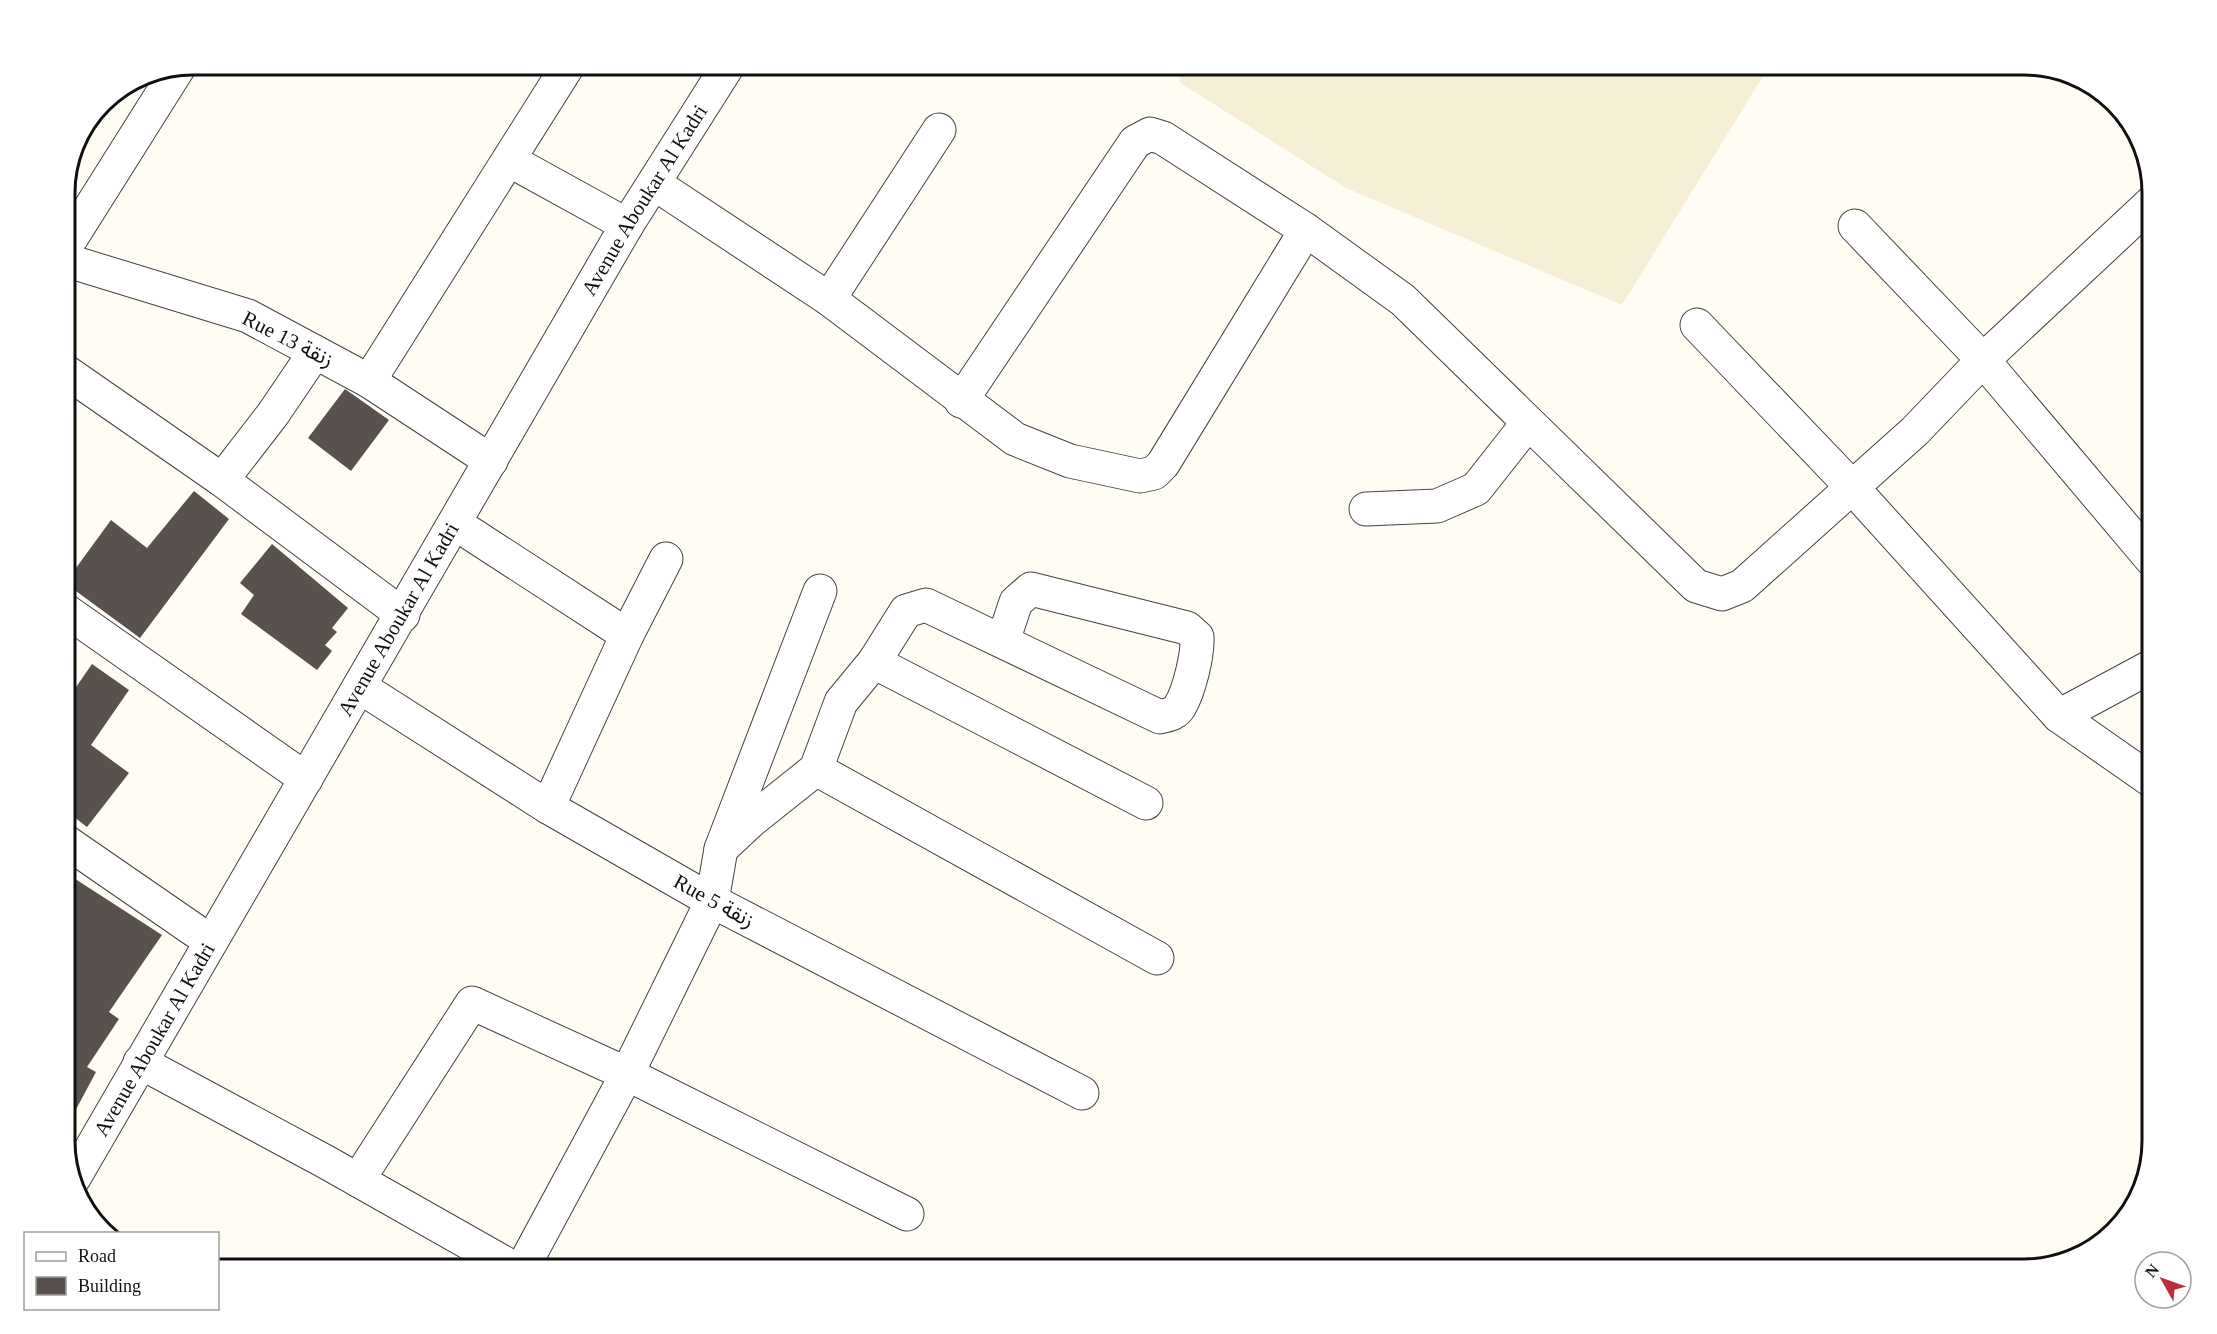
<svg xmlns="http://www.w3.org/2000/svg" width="2217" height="1334" viewBox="0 0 2217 1334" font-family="'Times New Roman','Noto Sans Arabic',serif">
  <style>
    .farmland { fill: #f4efd4 }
    .building { fill: #59514d }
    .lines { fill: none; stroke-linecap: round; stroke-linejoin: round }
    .minor-casing { stroke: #434343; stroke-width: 35 }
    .minor { stroke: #fff; stroke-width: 33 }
    .labels { text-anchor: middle; stroke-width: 6; stroke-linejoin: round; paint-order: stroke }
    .street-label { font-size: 21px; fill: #101010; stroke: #fff }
    .rim { fill: none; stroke: #101010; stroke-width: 3 }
  </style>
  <rect width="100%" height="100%" fill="#fffcf4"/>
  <path class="farmland" d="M1183,64h587v1l-148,240 -276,-117 -167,-106z"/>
  <path class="building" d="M345,389l44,31 -38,51 -43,-33z
    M65,403l8,7 -8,12z
    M194,491l35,28 -89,119 -75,-55 46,-63 36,28z
    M272,544l76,64 -16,20 5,4 -12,13 7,6 -15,19 -76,-56 13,-19 -14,-12z
    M92,664l37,26 -38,55 38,28 -42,54 -22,-17v-107z
    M66,873l96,62 -53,77 10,7 -32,48 9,5 -31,58z"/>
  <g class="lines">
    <g class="minor-casing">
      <g id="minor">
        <path d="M509,160l118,65"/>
        <path d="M655,184l174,115 186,140 55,22 70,15 14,-3 9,-9 143,-234"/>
        <path d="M1855,226l128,134 169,200"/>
        <path d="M65,248l114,-181"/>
        <path d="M65,260l183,56 121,65 122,80"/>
        <path d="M829,299l110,-169"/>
        <path d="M1697,325l154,161 208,230 93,65"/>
        <path d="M65,371l157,109 181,135"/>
        <path d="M369,381l200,-317"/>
        <path d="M961,401l174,-259 15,-8 13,4 143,92 97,70 293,286 26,8 20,-8 173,-155 68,-71 169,-158"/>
        <path d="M222,480l51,-66 42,-62"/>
        <path d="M1366,509l71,-3 39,-17 52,-66"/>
        <path d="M456,524l171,111"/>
        <path d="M65,610l241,169"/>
        <path d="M874,662l272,141"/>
        <path d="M360,687l188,120 164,94 370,192"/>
        <path d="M2059,716l93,-50"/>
        <path d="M816,769l341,189"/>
        <path d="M548,807l79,-172 39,-76"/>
        <path d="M65,841l145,100"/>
        <path d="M721,849l31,-29 64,-51 25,-67 33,-40 32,-51 20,-6 234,112c7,-2 16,-3 20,-11 9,-15 18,-51 17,-69l-10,-9 -156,-39 -15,13 -13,39"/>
        <path d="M140,1062l186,100 189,107"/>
        <path id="s1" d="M74,1178l553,-953 102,-161"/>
        <path d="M358,1180l114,-177 155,71 280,140"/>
        <path d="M522,1269l105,-195 85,-173 9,-52 99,-258"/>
      </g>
    </g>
    <use href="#minor" class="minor"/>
  </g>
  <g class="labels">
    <g class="street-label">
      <text dy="7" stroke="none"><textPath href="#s1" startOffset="1132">Avenue Aboukar Al Kadri</textPath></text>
      <text transform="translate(288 339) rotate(27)" y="7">Rue 13 زنقة</text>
      <text dy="7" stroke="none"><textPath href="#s1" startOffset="646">Avenue Aboukar Al Kadri</textPath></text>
      <text transform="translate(714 901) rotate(29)" y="7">Rue 5 زنقة</text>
      <text dy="7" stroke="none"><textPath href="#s1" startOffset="160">Avenue Aboukar Al Kadri</textPath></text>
    </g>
  </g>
  <path d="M0 0H2217V1334H0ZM193 75H2024A118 118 0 0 1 2142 193V1141A118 118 0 0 1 2024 1259H193A118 118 0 0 1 75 1141V193A118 118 0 0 1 193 75Z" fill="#fff" fill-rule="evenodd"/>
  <path class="rim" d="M193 75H2024A118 118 0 0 1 2142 193V1141A118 118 0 0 1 2024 1259H193A118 118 0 0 1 75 1141V193A118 118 0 0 1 193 75Z"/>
  <rect x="24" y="1232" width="195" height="78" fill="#ffffff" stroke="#9f9f9f" stroke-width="1.5"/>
  <rect x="36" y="1252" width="30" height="9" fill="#ffffff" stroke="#9f9f9f" stroke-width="1.5"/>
  <text x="78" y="1262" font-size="18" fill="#101010">Road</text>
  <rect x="36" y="1277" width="30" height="18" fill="#59514d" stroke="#9f9f9f" stroke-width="1.5"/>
  <text x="78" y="1292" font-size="18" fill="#101010">Building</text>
  <g transform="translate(2163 1280) rotate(310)"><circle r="28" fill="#ffffff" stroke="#9f9f9f" stroke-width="1.5"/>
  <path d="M0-4.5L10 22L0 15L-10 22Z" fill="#bd2c3e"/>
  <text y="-9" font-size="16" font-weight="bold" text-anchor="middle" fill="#101010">N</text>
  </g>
</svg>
